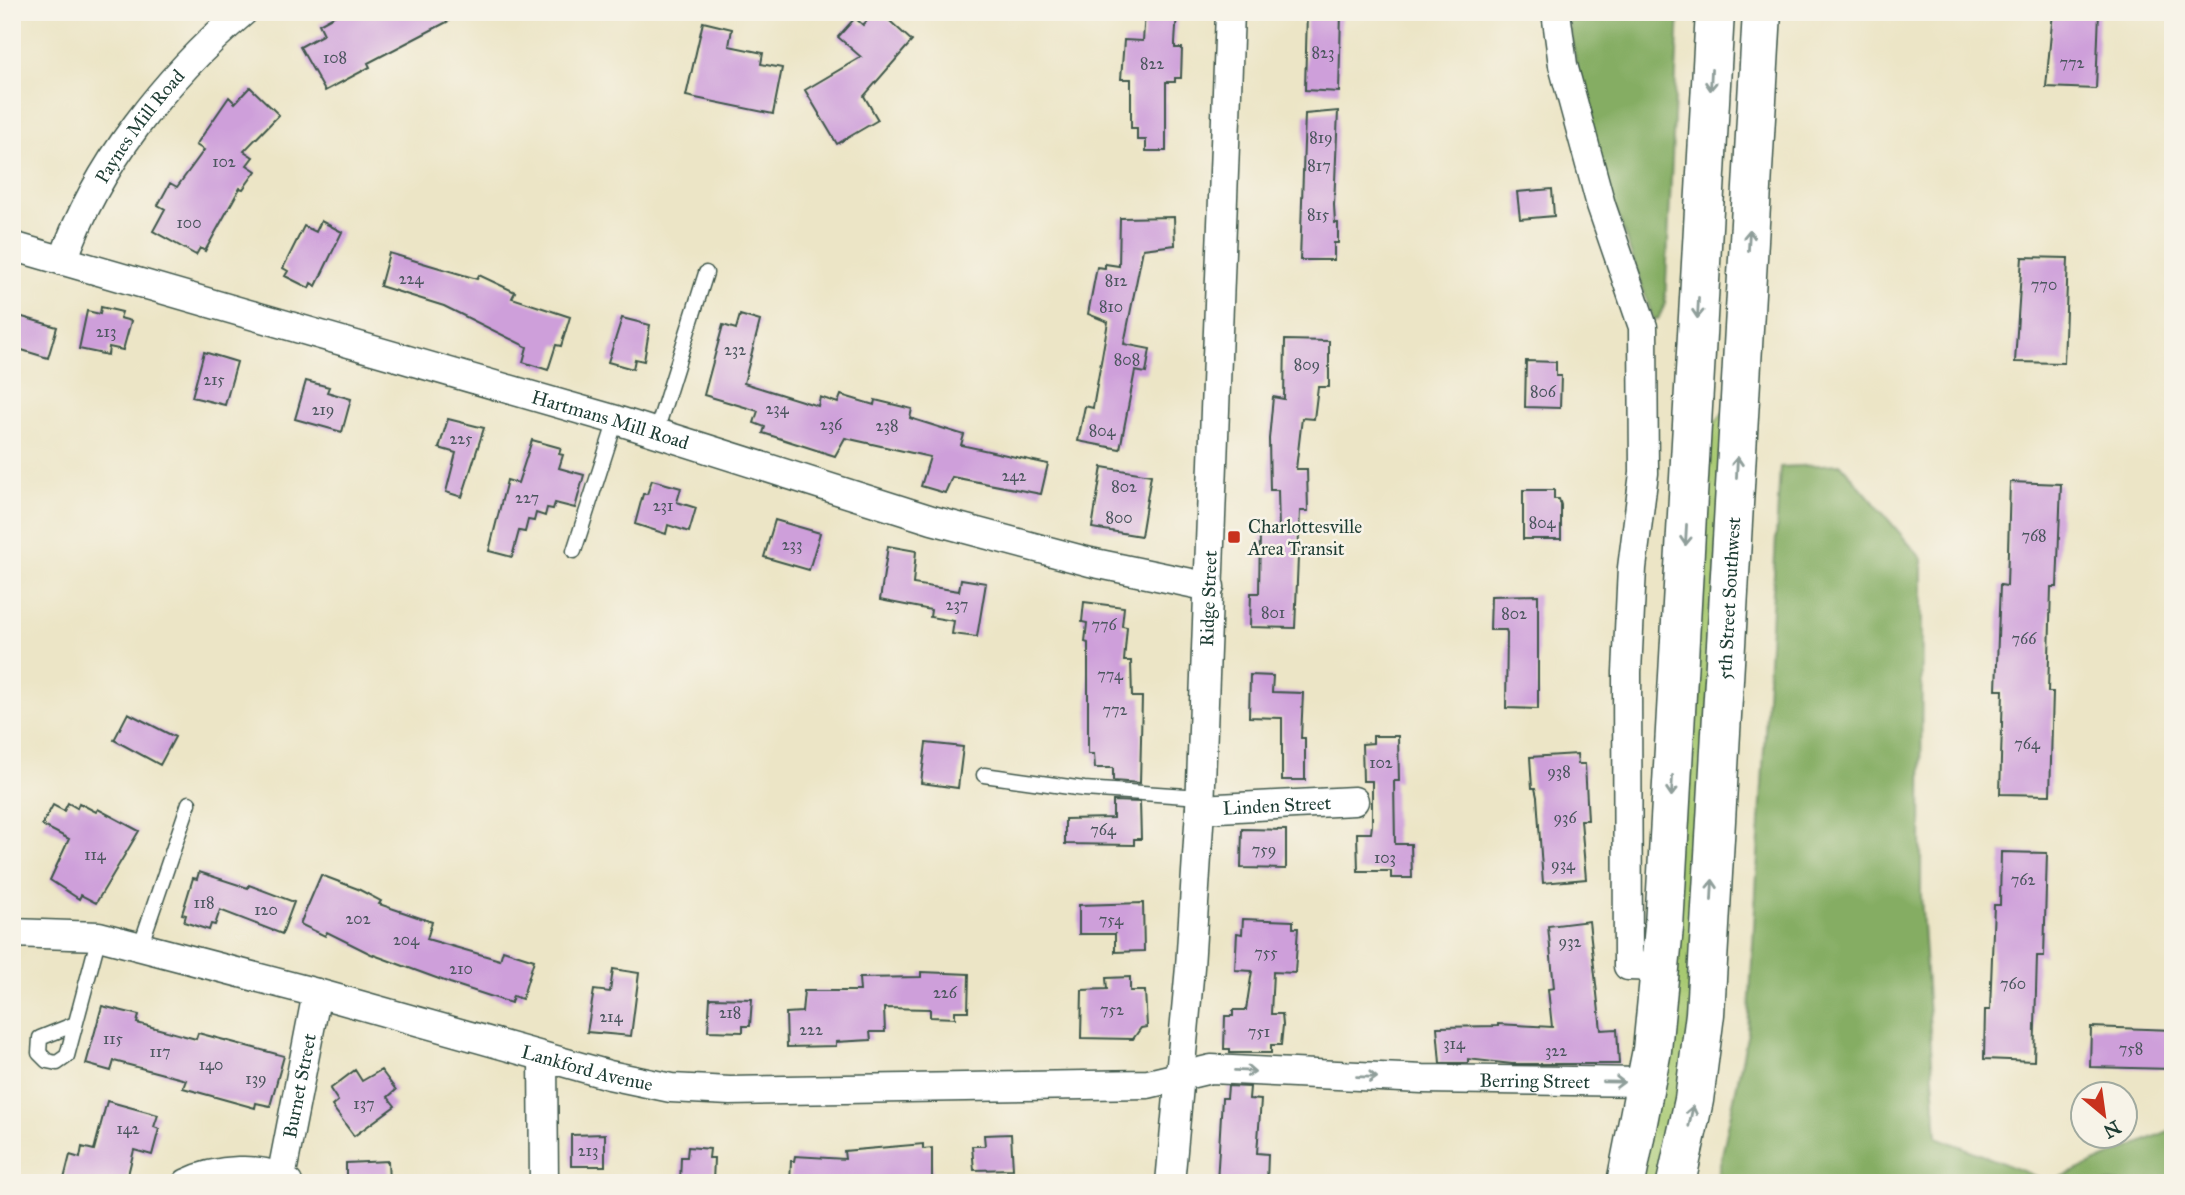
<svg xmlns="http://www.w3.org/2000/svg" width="2185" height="1195" viewBox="0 0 2185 1195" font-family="'IM FELL Great Primer',serif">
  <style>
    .green { fill: #a7c971; stroke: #638352; stroke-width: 2 }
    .forest { fill: #85ad63; stroke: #52754c; stroke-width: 2 }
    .building { fill: #ce9fda }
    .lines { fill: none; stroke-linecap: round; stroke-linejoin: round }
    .service-casing { stroke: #3e564a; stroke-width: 17 }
    .minor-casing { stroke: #3e564a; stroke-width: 31 }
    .secondary-casing { stroke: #3e564a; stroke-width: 41 }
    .service { stroke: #fff; stroke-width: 14 }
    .minor { stroke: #fff; stroke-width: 28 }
    .secondary { stroke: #fff; stroke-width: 38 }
    .oneway { stroke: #8f9e9a }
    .poi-dot { fill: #c8321e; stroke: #f7f3e8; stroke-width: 2.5 }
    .labels { text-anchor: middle; stroke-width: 5; stroke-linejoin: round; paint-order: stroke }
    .number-label { font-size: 16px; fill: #4b565e }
    .street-label { font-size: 19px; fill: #1f3d34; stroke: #f7f3e8 }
    .poi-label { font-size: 19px; fill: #1f3d34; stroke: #f7f3e8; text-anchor: start }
  </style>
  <rect width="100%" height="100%" fill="#f7f3e8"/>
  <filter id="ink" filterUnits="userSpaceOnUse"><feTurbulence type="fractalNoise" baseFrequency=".0143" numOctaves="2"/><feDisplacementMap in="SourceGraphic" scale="14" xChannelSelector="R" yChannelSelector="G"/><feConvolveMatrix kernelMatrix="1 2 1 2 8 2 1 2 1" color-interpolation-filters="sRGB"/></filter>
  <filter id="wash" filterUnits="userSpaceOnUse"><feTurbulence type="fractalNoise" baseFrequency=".00686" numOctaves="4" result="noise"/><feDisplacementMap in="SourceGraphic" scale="28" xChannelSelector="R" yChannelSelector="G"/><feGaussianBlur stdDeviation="1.57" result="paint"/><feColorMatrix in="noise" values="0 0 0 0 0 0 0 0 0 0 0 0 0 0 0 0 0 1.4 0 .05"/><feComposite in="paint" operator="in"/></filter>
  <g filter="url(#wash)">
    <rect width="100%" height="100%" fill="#ece5c6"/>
    <path class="green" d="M1725,411l-32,597 -32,175h-21l71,-756z"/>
    <path class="forest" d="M1566,12h113l-14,292 -7,15h-5l-64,-190z
      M1841,464l81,95 -1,336 16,242 113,45 123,-53v54h-457l32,-151 32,-565z"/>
    <g id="blocks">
      <path class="building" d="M341,12h125l-98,51 2,4 -45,24 -25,-44 24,-13 -5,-10z
        M875,12h5l32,29 -48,55 14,24 -41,24 -32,-54 56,-33 -23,-20 17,-19 8,7z
        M1145,12h32l-2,31v5h7l-1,30h-6v4h-9v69h-20v-11h-9v-12h-6v-49h-10l3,-39 19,1z
        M1307,12h34l-2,80 -34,-2z
        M2053,12h46l-3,77 -50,-2z
        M703,22l29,7 -3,17 34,7 -2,11 21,4 -9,46 -87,-18z
        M250,87l29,28 -35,36 9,6 -6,8 9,6 -13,18 -3,-1 -35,63 -5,-3 -4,7 -43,-24 12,-22 -7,-4 12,-22 7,4 27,-37 -8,-5 33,-48 6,6z
        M1338,111l-4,94 1,18h3v20h-4v17h-34l5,-146z
        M1552,189l2,27 -34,3 -3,-27z
        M1174,217l1,28 -32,4 -19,95 26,5 -4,24 -11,-2 -15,78 -42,-8 7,-35 8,2 15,-86 -20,-8 9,-47 8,1v-4l14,2 1,-48z
        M321,221l21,11 -26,54 -5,-3 -2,5 -24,-12 3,-5 -5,-3 21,-42 12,6z
        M389,253l88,26 2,-4 36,17 -3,6 58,19 -9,29 -5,-1 -8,25 -25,-8 4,-15 -83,-41 -64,-20z
        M2022,257l46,1 -4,105 -49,-1z
        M101,307l21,5 -2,6 11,3 -8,29 -14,-3 -1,8 -29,-6 8,-38 13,3z
        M12,314l45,13 -9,31 -36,-11z
        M740,315l20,6 -16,62 74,23 2,-9 18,6 3,-8 33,10 1,-5 37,9 -2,9 54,17 -3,10 87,19 -7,30 -89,-17 -7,16 -24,-7 9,-29 -85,-19 -10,18 -72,-23 2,-6 -11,-4 4,-12 -54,-16 19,-70 13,4z
        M622,318l28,7 -6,36 -9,-2 -2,10 -25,-7z
        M1285,340l44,1v46h-11l-4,32 -12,-1 -6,51h11l1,42h-8l-5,117 -45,-1 1,-34h8l1,-60 19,-3 -1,-40h-8l-1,-51 4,-42 11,2z
        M204,352l33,10 -12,43 -33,-8z
        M1526,361l30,1v14h5l-1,32 -35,-1z
        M306,381l23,6 -2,5 24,7 -9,33 -47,-13z
        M448,419l36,9 -22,69 -16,-5 10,-39 -17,-5z
        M532,440l29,8 -2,6 4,1 -4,13 25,7 -9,33 -20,-5 -2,6 -6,-1 -2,8 -9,-3 -2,8 -6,-1 -3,12 -6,-1 -7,26 -23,-6 18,-71 11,3z
        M1102,467l49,8 -10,61 -49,-8z
        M652,480l29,8 -4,14 19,6 -7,24 -21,-7 -2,9 -31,-10 8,-30h4z
        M2010,482l51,2 -4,103h-6l-3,105h5l-3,103 -50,-1 3,-104h-7l4,-105 7,1z
        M1523,490h31v9h5l2,6v34h-38z
        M775,520l45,13 -11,37 -45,-13z
        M888,546l28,5 -3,33 46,7 2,-12 25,4 -9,54 -25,-3 2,-13 -24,-4 1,-7 -51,-10z
        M1538,595v114l-32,-1 1,-75 -1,-3h-16l1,-34z
        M1084,602l40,5 -2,19 5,1 -3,34h7l1,36h10l-2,86 -27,-2v-13h-18l-1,-14h-6v-111l-3,-1 2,-19 -5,-1z
        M1250,675l23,1 -1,16 31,1 -2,45h4v42h-23v-62l-33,-1z
        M128,713l47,24 -15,28 -46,-25z
        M1373,736h25l1,45h-5l1,63h16l1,34h-21v-7h-33l-1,-38h14l1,-8v-44h-9l-1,-37 11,-1z
        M926,743l37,4 -5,41 -37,-5z
        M1577,754l1,10h7l3,56h-7l5,59 -43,4 -6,-86 -2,-9h-3l-2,-31z
        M1113,801l27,1 1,37h-7v6l-69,-1v-25l48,-1z
        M68,803l9,5 2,-5 17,9 2,-3 41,22 -43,72 -15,-8 -2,4 -29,-19 19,-41 -27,-14 11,-20 11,6z
        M1242,829l44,1v39l-45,-1z
        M2001,852l46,1 -3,103h-7l-3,105 -50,-2 1,-49h5l4,-105h6z
        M199,872l49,16 1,-3 45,17 -12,32 -62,-24 -5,15 -4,-1 -2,6 -25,-8 2,-7 -4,-1 11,-36 4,1z
        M321,875l37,14 23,12 -2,3 53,18 -5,17 73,21 3,-10 31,10 -12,39 -9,-3 -2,7 -61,-20 -79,-29 -44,-22 -2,4 -25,-12z
        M1143,903l1,48 -29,1v-18h-36v-29z
        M1243,919l50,2v7h5l-3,45 -22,-1 -2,42h11l1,11 -2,20h-10v8h-41v-4h-6l1,-33h8v-6h13l6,-39 -17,-1 2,-37 5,1z
        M1589,921l12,109 16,-1 2,35h-107l-44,-5v4h-28l-3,-36 61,-1v-2l54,3 -4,-38 6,-1 -6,-62z
        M613,969l26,4 -8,63 -44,-4 7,-42 16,2z
        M921,972l48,2 -1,37h-13v7l-25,-1v-8l-46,-1 1,24h-15l1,8 -35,2v4l-49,1 -1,-34 16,-1 2,-21h56l-1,-13 62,-1z
        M1130,977v14h15l2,36 -6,1 -8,11 -52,-1 1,-48 25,-1 -1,-11z
        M710,998l42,1 -2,27h-7v6l-35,-1z
        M102,1006l37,9 -2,8 59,16 2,-6 86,23 -14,50 -14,-3 -1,5 -72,-20 3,-8 -72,-19 -3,10 -25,-7z
        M2091,1027l82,3v39l-83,-2z
        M355,1070l7,11 19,-11 15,20 -8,7 7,9 -41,30 -22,-30 6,-5 -8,-12z
        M1228,1086l22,1 -1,12 12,1 -4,53 11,1 -1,29h-50l5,-85h5z
        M107,1101l51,14 -4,12 5,2 -7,26 -18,-5 -8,33h-63l7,-28 10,3 2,-11 12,3z
        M605,1134v32h-34v-31z
        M1011,1134l2,35 -39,1 -2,-24h13l-1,-11z
        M923,1144v5l9,-1v31l-17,1v3h-125l1,-22h3l1,-5 50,3 -1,-8z
        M688,1147l22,2 -1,9h5l-1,25h-33l1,-26h6z
        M388,1161l1,22h-43v-20z"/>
    </g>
  </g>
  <g filter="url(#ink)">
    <use href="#blocks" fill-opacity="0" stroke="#3e564a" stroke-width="2"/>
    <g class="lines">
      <g class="service-casing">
        <path id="service" d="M656,432l50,-159
          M574,551l42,-131
          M984,775l100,14 117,8
          M140,947l49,-144
          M75,1024l-35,14 -1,15 8,8 10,2 10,-7 32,-120"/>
      </g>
      <g class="minor-casing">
        <g id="minor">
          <path d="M1556,12l7,53 38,140 42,122 1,146 -12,95 -5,104 1,294 32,1"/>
          <path id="s1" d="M12,246l604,174 316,100 158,42 120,25"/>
          <path id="s2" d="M63,261c32,-94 104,-185 180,-249"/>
          <path id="s3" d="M1200,809l154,-8"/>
          <path id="s4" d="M12,933l87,3 218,57 292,82 62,13 59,3 418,-7 63,-15 212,10 224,3"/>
          <path d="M543,1057l1,126"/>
          <path id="s5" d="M281,1178l36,-185"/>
          <path d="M187,1183c27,-13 76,-19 101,0"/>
          <path id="s6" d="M1170,1183l20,-216 10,-158 30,-797"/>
        </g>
      </g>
      <g class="secondary-casing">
        <g id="secondary">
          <path d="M1626,1183l26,-133 12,-123 51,-915"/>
          <path id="s7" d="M1676,1183l18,-83 11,-86 57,-1002"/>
        </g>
      </g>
      <use href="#service" class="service"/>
      <use href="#minor" class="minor"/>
      <use href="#secondary" class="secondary"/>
    </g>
    <defs><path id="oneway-shaft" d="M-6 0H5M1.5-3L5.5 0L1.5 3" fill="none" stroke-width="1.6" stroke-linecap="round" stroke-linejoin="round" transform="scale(1.75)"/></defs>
    <g class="oneway">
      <use href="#oneway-shaft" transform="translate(1711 80) rotate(93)"/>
      <use href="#oneway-shaft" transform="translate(1749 240) rotate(-87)"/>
      <use href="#oneway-shaft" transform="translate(1698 308) rotate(93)"/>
      <use href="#oneway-shaft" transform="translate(1737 467) rotate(-87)"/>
      <use href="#oneway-shaft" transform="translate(1686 535) rotate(93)"/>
      <use href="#oneway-shaft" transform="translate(1672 786) rotate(93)"/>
      <use href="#oneway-shaft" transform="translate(1712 890) rotate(-87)"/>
      <use href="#oneway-shaft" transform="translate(1245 1071) rotate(3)"/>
      <use href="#oneway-shaft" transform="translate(1367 1077) rotate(2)"/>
      <use href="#oneway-shaft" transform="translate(1614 1082) rotate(1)"/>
      <use href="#oneway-shaft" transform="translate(1691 1116) rotate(-78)"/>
    </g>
  </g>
  <rect class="poi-dot" x="1227" y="530" width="14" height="14" rx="3.5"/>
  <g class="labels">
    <g class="number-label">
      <text x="1323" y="58">823</text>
      <text x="335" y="63">108</text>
      <text x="2072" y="68">772</text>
      <text x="1152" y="69">822</text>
      <text x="1321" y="143">819</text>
      <text x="224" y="167">102</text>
      <text x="1319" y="171">817</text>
      <text x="1318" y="220">815</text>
      <text x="189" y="228">100</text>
      <text x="411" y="284">224</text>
      <text x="1116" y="286">812</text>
      <text x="2044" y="290">770</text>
      <text x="1111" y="312">810</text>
      <text x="106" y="337">213</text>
      <text x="735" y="355">232</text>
      <text x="1127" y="365">808</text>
      <text x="1307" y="370">809</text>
      <text x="214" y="385">215</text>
      <text x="1543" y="397">806</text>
      <text x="777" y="414">234</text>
      <text x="323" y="415">219</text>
      <text x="831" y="430">236</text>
      <text x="887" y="431">238</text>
      <text x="1102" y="436">804</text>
      <text x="461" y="444">225</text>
      <text x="1014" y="481">242</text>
      <text x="1124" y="492">802</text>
      <text x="527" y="503">227</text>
      <text x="663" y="511">231</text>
      <text x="1119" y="523">800</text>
      <text x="1542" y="528">804</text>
      <text x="2034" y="541">768</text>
      <text x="792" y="550">233</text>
      <text x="957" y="610">237</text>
      <text x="1273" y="618">801</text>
      <text x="1514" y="619">802</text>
      <text x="1104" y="630">776</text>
      <text x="2024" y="644">766</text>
      <text x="1110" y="680">774</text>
      <text x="1115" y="715">772</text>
      <text x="2027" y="749">764</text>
      <text x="1381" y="768">102</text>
      <text x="1559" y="777">938</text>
      <text x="1565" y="823">936</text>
      <text x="1103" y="835">764</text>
      <text x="1264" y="855">759</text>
      <text x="95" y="860">114</text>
      <text x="1385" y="863">103</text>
      <text x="1563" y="870">934</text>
      <text x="2023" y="885">762</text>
      <text x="204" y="908">118</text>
      <text x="266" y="915">120</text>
      <text x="358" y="924">202</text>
      <text x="1111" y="925">754</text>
      <text x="406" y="945">204</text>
      <text x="1570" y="947">932</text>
      <text x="1266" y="958">755</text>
      <text x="461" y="974">210</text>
      <text x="2013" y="989">760</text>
      <text x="945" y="998">226</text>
      <text x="1112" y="1015">752</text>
      <text x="730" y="1018">218</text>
      <text x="611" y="1022">214</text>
      <text x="811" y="1035">222</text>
      <text x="1259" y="1037">751</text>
      <text x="113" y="1044">115</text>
      <text x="1454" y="1049">314</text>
      <text x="2131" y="1054">758</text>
      <text x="1556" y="1056">322</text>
      <text x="160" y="1057">117</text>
      <text x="211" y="1070">140</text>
      <text x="256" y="1084">139</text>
      <text x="364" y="1109">137</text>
      <text x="128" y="1134">142</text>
      <text x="588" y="1156">213</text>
    </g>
    <g class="street-label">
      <text dy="7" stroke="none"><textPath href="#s2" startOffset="156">Paynes Mill Road</textPath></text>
      <text dy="7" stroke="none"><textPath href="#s1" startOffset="623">Hartmans Mill Road</textPath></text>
      <text dy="7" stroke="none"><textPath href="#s6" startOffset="586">Ridge Street</textPath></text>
      <text dy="7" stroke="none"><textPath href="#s7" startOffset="588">5th Street Southwest</textPath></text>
      <text dy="7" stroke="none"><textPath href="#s3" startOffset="77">Linden Street</textPath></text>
      <text dy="7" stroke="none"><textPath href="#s4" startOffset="593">Lankford Avenue</textPath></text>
      <text dy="7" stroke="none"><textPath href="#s4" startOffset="1545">Berring Street</textPath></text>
      <text dy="7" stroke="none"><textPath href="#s5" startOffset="94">Burnet Street</textPath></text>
    </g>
    <g class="poi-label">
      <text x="1248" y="533">Charlottesville<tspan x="1248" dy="22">Area Transit</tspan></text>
    </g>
  </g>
  <rect width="2185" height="1195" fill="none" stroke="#f7f3e8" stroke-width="42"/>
  <g transform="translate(2104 1115) rotate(151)"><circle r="33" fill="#f7f3e8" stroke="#a1aaa0" stroke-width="2"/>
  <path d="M0-5L12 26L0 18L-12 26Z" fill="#c8321e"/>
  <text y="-10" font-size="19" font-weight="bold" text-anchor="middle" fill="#1f3d34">N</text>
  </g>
</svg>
